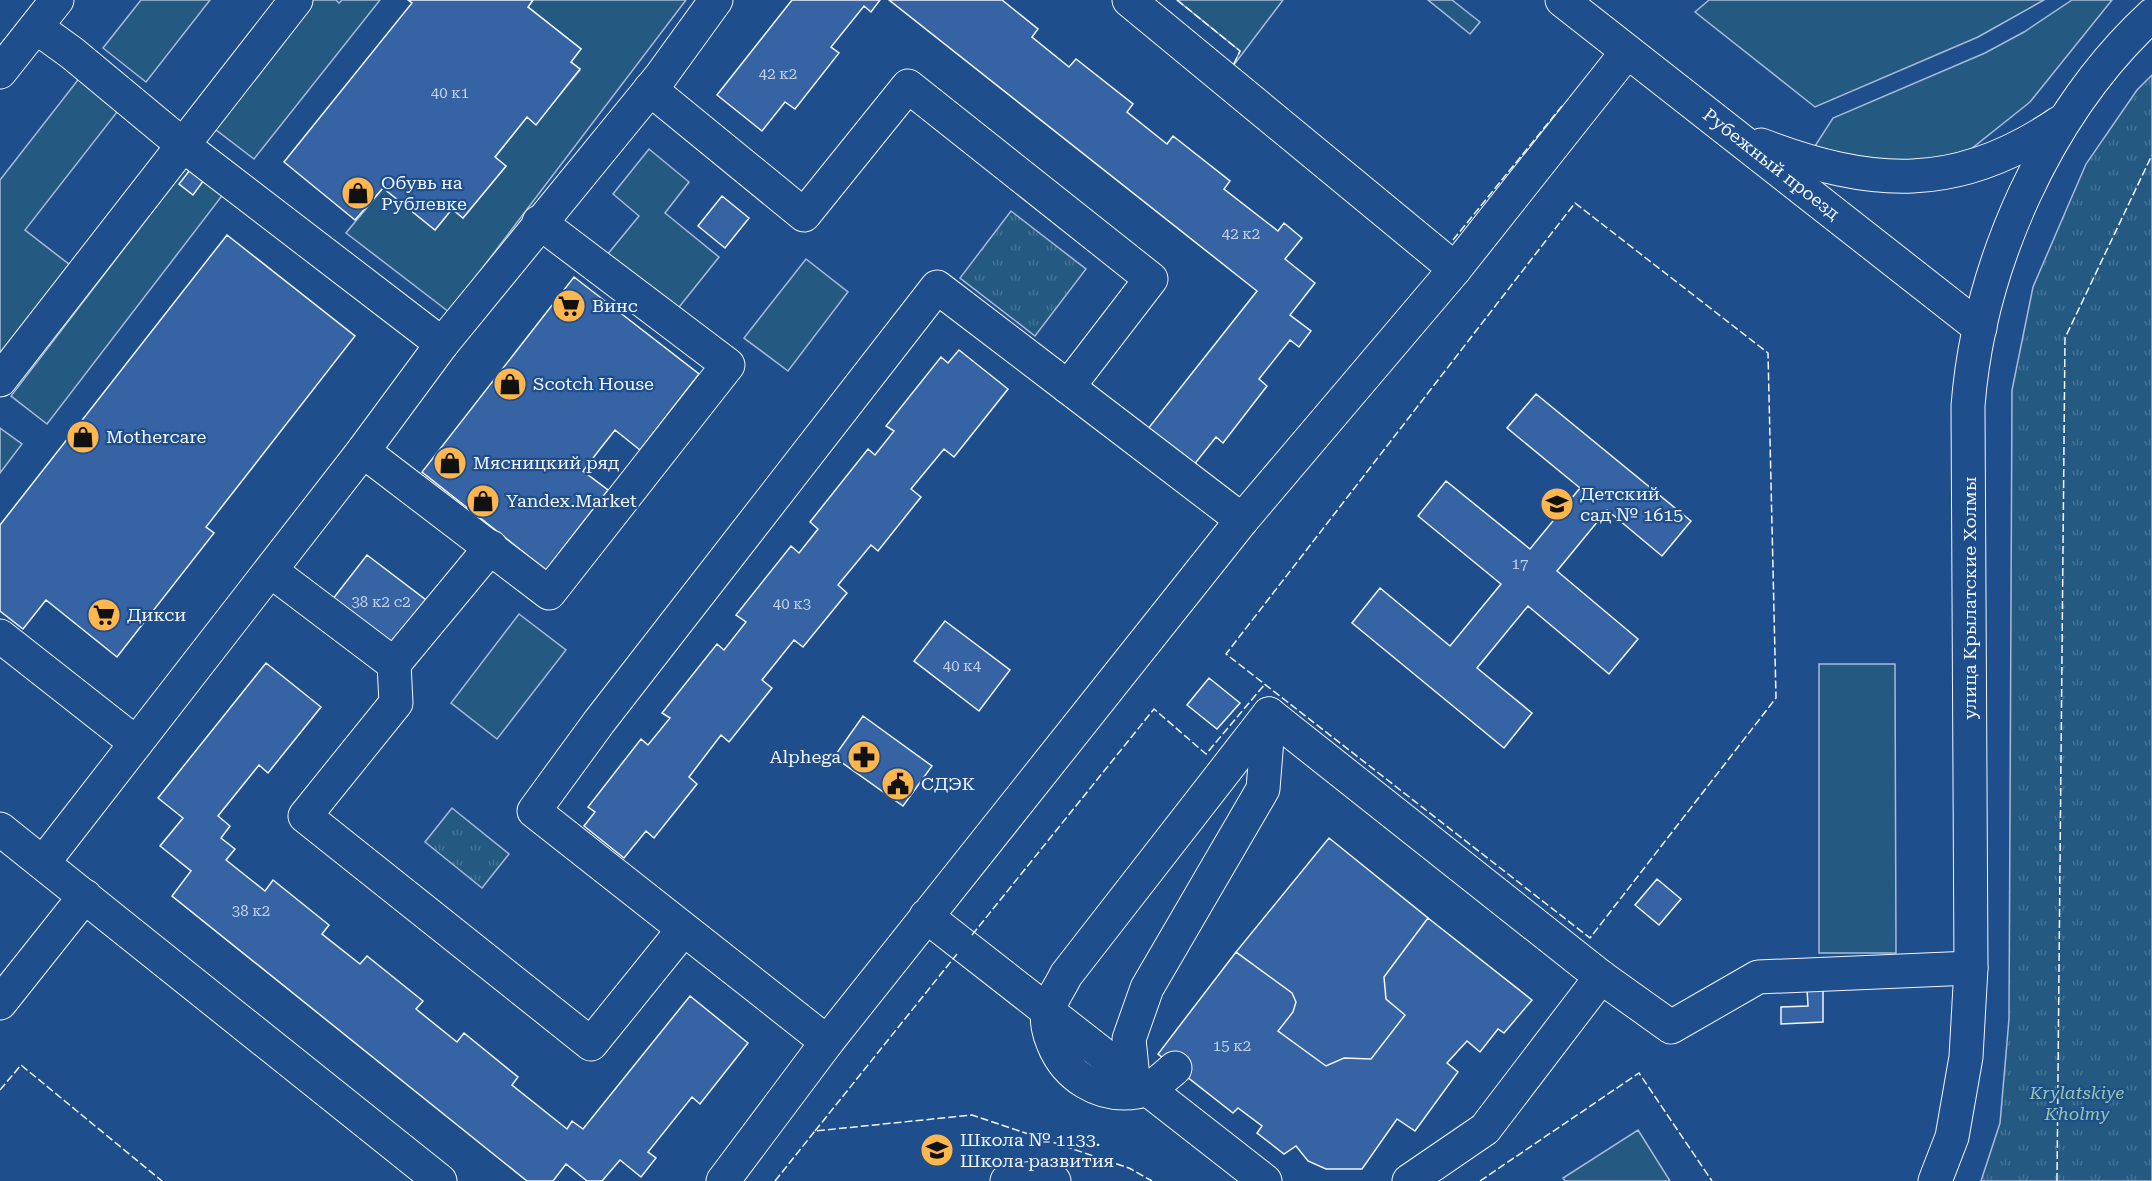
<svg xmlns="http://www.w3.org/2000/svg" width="2152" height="1181" viewBox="0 0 2152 1181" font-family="'Roboto Serif',serif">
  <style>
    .grass { fill: #245a82; stroke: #a8bbd7; stroke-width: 1.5 }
    .park { fill: url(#park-tufts); stroke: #a8bbd7; stroke-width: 1.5 }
    .building { fill: #3563a3; stroke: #f2f6ff; stroke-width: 1.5 }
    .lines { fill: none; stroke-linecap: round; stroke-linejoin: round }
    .minor-casing { stroke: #f2f6ff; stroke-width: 35 }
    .major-casing { stroke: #f2f6ff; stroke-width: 35 }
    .minor { stroke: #1f4e8c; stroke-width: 33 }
    .major { stroke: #1f4e8c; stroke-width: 33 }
    .fence { stroke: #f2f6ff; stroke-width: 1.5; stroke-dasharray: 8 3; stroke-linecap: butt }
    .labels { text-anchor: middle; stroke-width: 4.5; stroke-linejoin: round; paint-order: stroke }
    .number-label { font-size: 15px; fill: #c3d1e8 }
    .street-label { font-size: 18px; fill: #f2f6ff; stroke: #1f4e8c }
    .poi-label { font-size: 18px; fill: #f2f6ff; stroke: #1f4e8c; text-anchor: start }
    .park-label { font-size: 18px; font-style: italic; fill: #97c8a6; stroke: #1f4e8c }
  </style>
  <defs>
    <pattern id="park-tufts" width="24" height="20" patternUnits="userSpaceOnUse" patternTransform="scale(1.5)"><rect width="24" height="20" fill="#245a82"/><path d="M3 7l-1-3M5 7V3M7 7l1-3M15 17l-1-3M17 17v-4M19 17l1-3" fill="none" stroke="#447295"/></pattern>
  </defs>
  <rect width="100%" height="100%" fill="#1f4e8c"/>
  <path class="grass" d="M141,0h69l-64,82 -43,-34z
    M311,0h25l3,3 3,-3h38l-126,159 -43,-33z
    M533,0h153l-237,312 -103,-79 37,-45 52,42 17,-21 11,9 43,-52 -11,-9 32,-40 9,7 44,-54 -9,-8 10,-13 -53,-42z
    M1177,0h106l-50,66 7,-15z
    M1428,0h24l28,22 -10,12z
    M1709,0h335l-66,37 -163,70 -120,-95z
    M2072,0h40l-82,102 -59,47 -73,21 -83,-24 18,-28 152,-65 39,-21z
    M81,76l40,31 -96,123 45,35 -70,90v-175z
    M649,149l40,33 -24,31 54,44 -43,54 -69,-56 32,-39 -26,-22z
    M192,160l36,28 -181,236 -36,-28z
    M806,259l42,33 -60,79 -44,-33z
    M0,428l22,16 -22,29z
    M519,614l47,36 -69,89 -46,-36z
    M1819,664h76l1,289h-77z
    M1638,1130l32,51h-105l-2,-3z"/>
  <path class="park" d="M2152,75v1106h-171l19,-58 9,-104 3,-629 21,-103 53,-123 51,-74z
    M1011,211l75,58 -51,67 -75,-58z
    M452,808l57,46 -27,34 -57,-46z"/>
  <path class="building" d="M408,0h125l-5,7 53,42 -10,13 9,7 -44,56 -9,-8 -32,40 11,9 -43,52 -11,-9 -17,21 -52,-42 -28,32 -71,-58 128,-159z
    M792,0h88l-9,12 -7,-6 -33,41 8,6 -44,56 -10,-7 -23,29 -45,-36z
    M889,0h113l36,29 -6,8 37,30 7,-8 57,45 -6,8 40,32 6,-8 57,45 -6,8 54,42 6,-8 18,15 -17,21 30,24 -25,32 21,16 -12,16 -9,-7 -31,39 8,7 -44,57 -7,-6 -23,29 -46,-36 110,-139z
    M190,170l14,10 -11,15 -14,-11z
    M722,196l27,22 -24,30 -27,-22z
    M227,235l128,101 -149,191 8,6 -97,124 -71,-57 -23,29 -23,-18v-86z
    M574,277l125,97 -59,76 -25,-20 -15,19 -17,22 25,19 -62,80 -124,-98z
    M959,350l49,39 -54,68 -10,-8 -33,40 10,8 -43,54 -7,-6 -33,40 9,8 -44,54 -9,-7 -32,40 10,8 -43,54 -8,-7 -32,42 8,7 -43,54 -8,-7 -22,27 -40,-32 11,-14 -7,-5 53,-68 7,6 22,-27 -8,-5 55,-69 7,6 22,-28 -10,-7 55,-69 8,7 19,-24 -8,-7 58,-73 7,6 19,-24 -8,-5 55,-69 7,6z
    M1536,394l155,127 -29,35 -55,-46 -50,61 81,68 -29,35 -81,-68 -51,62 55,45 -28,35 -152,-125 28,-35 70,58 51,-62 -83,-68 28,-35 84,68 50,-61 -73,-60z
    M367,555l63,48 -35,46 -63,-49z
    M945,621l65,49 -31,41 -65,-50z
    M266,663l55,44 -53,66 -9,-8 -41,51 12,10 -9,12 14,11 -9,11 39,31 8,-11 56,45 -7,9 38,30 7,-8 56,45 -7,8 41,33 7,-9 54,44 -6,8 55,44 5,-8 11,8 107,-133 58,47 -48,61 -8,-7 -44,55 8,6 -15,19 -21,-17 -18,21h-15l-21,-17 -13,17h-26l-355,-285 19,-25 -31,-25 23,-28 -25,-20z
    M1209,678l31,25 -23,26 -30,-24z
    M863,716l69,50 -29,40 -69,-49z
    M1329,838l99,80 -44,59 2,22 19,16 -34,44 -27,-1 -18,8 -48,-35 15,-19 3,-10 -4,-9 -56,-41z
    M1657,879l24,20 -22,26 -24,-20z
    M1428,918l104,82 -28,33 -6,-4 -18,23 -13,-11 -20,22 11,9 -43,59 -18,-12 -35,50h-36l-18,-8 -12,-15 -12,8 -27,-21 5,-7 -24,-18 -5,5 -75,-59 78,-102 56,41 4,9 -3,10 -15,19 48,35 18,-8 27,1 34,-44 -19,-16 -2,-22z
    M1807,989h16v33l-42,2v-17l27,-1z"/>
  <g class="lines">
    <g class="minor-casing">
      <g id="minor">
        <path d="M1129,0l326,269"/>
        <path id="s1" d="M1562,0l418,328"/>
        <path d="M36,27l36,26 112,93 258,198"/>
        <path d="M650,89l154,126 104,-129 243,193 -83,108 174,133"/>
        <path d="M1761,145c110,42 196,48 298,-22"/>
        <path d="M0,380l296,-380"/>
        <path d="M363,451l186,142 179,-228 -189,-143"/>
        <path d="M271,571l123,93 2,39 -91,113 286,228 92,-114"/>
        <path d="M0,636l136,107"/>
        <path d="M394,664l97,-117"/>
        <path d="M1269,714l332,263"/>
        <path d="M0,829l440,352"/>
        <path d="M43,863l320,-412 79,-107 219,-268 55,-76"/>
        <path d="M926,916l339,265"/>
        <path d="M0,1003l85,-107"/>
        <path d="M827,1042l-293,-231 65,-89 338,-435 131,100"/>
        <path d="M1175,1068c-12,10 -23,22 -38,24 -38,6 -71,-16 -84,-49 -4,-9 -7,-22 -5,-31 3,-13 13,-26 18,-37l203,-261"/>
        <path d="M1133,1078l-4,-39 18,-51 116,-199 6,-75"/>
        <path d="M723,1181l104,-139 415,-522 213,-251 172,-217"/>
        <path d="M1007,1181l38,-4 9,4"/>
        <path d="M1409,1181l76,-52 116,-152 70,50 87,-50 213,-9"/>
        <path d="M1935,1181l17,-44 14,-80 5,-89 -3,-562c11,-141 79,-294 184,-391"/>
      </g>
    </g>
    <g class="major-casing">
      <path id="major" d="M0,72l57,-72"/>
    </g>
    <use href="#minor" class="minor"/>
    <use href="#major" class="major"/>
    <path class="fence" d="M1177,0l63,51 -7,15
      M1575,203l193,150 8,345 -186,240 -364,-284z
      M1453,240l109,-134
      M972,935l182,-226 52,45 59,-70
      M0,1090l21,-25 141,116
      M815,1131l142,-177
      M775,1181l40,-50 157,-16 157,53 23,13
      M1480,1181l159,-108 73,108
      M2057,1181l8,-843 87,-183"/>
  </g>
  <defs>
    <g id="shop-disc" transform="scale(1.725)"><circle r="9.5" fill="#ffb74d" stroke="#1f4e8c"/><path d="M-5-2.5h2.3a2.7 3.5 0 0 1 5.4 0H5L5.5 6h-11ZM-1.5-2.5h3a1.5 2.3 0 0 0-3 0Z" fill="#111"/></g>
    <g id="supermarket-disc" transform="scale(1.725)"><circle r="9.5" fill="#ffb74d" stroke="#1f4e8c"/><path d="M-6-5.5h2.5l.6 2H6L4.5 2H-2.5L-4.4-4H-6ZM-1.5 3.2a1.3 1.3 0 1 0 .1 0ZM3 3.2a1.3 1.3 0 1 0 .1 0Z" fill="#111"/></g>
    <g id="school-disc" transform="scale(1.725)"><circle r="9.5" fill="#ffb74d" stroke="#1f4e8c"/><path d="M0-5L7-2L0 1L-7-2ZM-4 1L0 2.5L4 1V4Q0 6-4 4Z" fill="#111"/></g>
    <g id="pharmacy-disc" transform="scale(1.725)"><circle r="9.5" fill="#ffb74d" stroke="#1f4e8c"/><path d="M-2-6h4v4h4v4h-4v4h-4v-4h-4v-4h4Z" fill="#111"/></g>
    <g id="civic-disc" transform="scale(1.725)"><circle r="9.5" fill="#ffb74d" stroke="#1f4e8c"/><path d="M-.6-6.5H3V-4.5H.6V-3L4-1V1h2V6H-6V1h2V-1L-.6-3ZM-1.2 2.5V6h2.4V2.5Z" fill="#111"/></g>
  </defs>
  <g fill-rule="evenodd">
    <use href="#shop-disc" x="358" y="193"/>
    <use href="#supermarket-disc" x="569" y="306"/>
    <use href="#shop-disc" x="510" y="384"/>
    <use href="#shop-disc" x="83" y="437"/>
    <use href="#shop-disc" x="450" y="463"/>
    <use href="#shop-disc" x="483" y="501"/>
    <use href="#school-disc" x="1557" y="504"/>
    <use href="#supermarket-disc" x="104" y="615"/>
    <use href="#pharmacy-disc" x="864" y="757"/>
    <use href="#civic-disc" x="898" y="784"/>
    <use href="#school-disc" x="937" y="1150"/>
  </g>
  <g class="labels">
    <g class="number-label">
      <text x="778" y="79">42 к2</text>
      <text x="450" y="98">40 к1</text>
      <text x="1241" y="239">42 к2</text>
      <text x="1520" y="569">17</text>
      <text x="381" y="607">38 к2 с2</text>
      <text x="792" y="609">40 к3</text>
      <text x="962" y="671">40 к4</text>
      <text x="251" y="916">38 к2</text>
      <text x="1232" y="1051">15 к2</text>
    </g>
    <g class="street-label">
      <text dy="6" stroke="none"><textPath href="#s1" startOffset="266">Рубежный проезд</textPath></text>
      <text transform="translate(1970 598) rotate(-90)" y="6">улица Крылатские Холмы</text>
    </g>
    <g class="poi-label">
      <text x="381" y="189">Обувь на<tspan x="381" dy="21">Рублевке</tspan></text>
      <text x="592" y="312">Винс</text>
      <text x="533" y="390">Scotch House</text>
      <text x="106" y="443">Mothercare</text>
      <text x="473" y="469">Мясницкий ряд</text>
      <text x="1580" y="500">Детский<tspan x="1580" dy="21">сад № 1615</tspan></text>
      <text x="506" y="507">Yandex.Market</text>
      <text x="127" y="621">Дикси</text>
      <text x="841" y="763" text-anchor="end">Alphega</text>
      <text x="921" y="790">СДЭК</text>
      <text x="960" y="1146">Школа № 1133.<tspan x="960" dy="21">Школа развития</tspan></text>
    </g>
    <g class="park-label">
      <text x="2077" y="1099">Krylatskiye<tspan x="2077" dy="21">Kholmy</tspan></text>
    </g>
  </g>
</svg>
